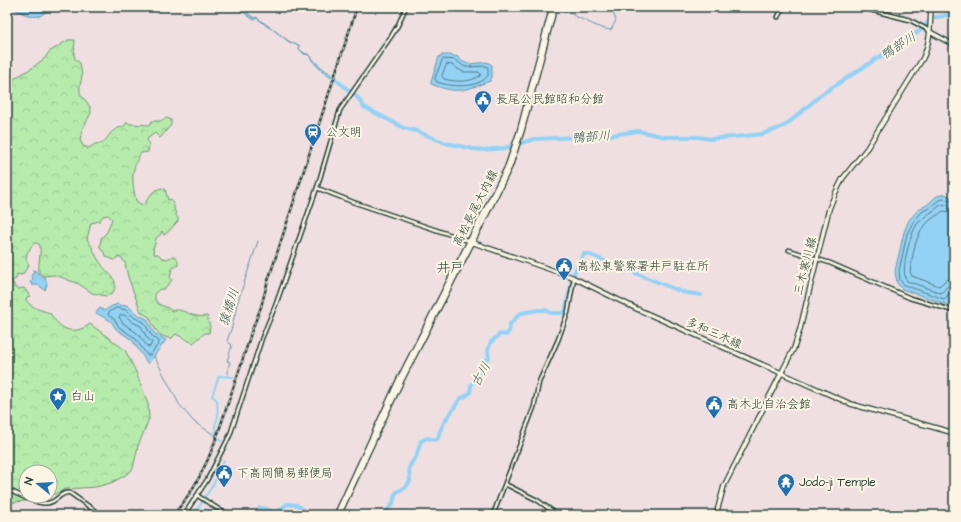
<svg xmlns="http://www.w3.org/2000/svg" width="961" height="522" viewBox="0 0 961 522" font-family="'Architects Daughter','Klee One',sans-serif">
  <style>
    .forest { fill: url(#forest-crowns); stroke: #6a9470 }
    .water { fill: #94d2f5; stroke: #6596a8 }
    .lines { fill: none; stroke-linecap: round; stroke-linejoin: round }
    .shore { stroke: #4e7981; stroke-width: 1 }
    .stream { stroke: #6596a8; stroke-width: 1 }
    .canal { stroke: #94d2f5; stroke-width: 2 }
    .river { stroke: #94d2f5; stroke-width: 4 }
    .minor-casing { stroke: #1f3d34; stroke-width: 5.5 }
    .major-casing { stroke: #1f3d34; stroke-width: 6 }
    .minor { stroke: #fcf5e5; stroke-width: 2.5 }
    .major { stroke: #fcf5e5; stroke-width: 3.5 }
    .rail-casing { stroke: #1f3d34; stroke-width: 2.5 }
    .rail { stroke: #fcf5e5; stroke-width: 1; stroke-dasharray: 3; stroke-linecap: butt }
    .labels { text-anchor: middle; stroke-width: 4; stroke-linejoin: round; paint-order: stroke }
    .poi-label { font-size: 12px; fill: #1f3d34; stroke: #fcf5e5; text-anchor: start }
    .street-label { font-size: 12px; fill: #1f3d34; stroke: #fcf5e5 }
    .water-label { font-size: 13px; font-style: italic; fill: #365b5b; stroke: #fcf5e5 }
    .quarter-label { font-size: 14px; fill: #1f3d34; stroke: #fcf5e5 }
  </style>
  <defs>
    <pattern id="forest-crowns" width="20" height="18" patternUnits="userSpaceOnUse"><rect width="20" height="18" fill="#b6ebac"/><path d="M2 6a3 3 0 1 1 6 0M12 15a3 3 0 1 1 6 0" fill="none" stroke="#9cca95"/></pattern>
  </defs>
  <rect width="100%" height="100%" fill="#efdfe0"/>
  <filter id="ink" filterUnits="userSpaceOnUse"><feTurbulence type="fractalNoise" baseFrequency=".025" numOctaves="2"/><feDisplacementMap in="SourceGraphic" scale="8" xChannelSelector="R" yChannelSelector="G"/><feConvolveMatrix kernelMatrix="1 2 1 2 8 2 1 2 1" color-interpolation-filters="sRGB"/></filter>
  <g filter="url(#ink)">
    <path class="forest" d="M68,40h7l-1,14 1,5 5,4 2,13 -2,9v8l2,4 4,4 4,6 1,6 -9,17 -2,10 3,6 6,2 6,-4 8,-1c7,-8 9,-15 20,-16l4,-5 3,2 20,1 2,-4h8l7,-3 4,2v5l-11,13 -5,-5 -8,6 2,6 -1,7 -7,1c-11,18 -9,28 -5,48l8,5c4,-9 8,-16 18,-18l3,1 3,11 3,-1c4,6 3,15 7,19v3l-11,12 -3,2 -2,-4 -2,4 -4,3 -1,6 -2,4 1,6h4l4,4 5,1 6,-3c5,2 5,4 5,9l-6,4 -2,8 2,3 -8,9h-4l-5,4v6l3,5 10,4 4,3c9,-4 16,4 25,5 3,1 7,0 10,0l3,11 -1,6h-4l-12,10 -17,-9 -4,4h-4l-8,-3 -5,-6 -6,-12 -8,-5 -13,-35 -3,-14 -3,-5 -4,-1 -4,3 -7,-3 -7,-10 1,-9 6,-6 5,-13 -4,-4 -5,1 -4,5 -8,2 -4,16c6,8 8,17 14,25 4,6 12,12 14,18 1,5 -1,8 -3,12l-6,2 -14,-3 -13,-9 -24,-9 -11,1 -5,-3c-1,-10 2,-18 1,-28l-3,-2h-3l-7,10 -1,6 3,6 -7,10 -5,-1 -1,5 -5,2 3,3v3l4,2 6,-1 6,8 -3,1 -1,3c5,8 15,10 24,13 10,17 23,23 40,11l35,26 11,22 12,32 1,15 -11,27 -5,22 -2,3 -7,5 -13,7 -15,4 -30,2 -16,7v-24h-24v24h24l-7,3 -36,4v-322c7,-6 3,-12 0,-19v-72l8,-12 17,-10 13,-10 4,-6z"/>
    <path class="water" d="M11,7h37c-7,18 -26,6 -37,0z
      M240,7l14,11 2,-1 34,25 9,3v4l5,4 6,2c6,10 17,16 27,24l-1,1c-10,-6 -22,-14 -27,-25l-5,-1 -5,-5v-3l-4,-3 -6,-1 -15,-12 -6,-3 -11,-9 -3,2 -14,-10z
      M604,7h25l-1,4c-8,3 -16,1 -24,-4z
      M450,55l8,2c6,10 19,6 29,5l5,3v12l-2,4c-25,9 -32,14 -59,3v-2l8,-25 3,-2z
      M945,194l9,5v64l-1,5 1,3v19l-6,15 -46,-16 -5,-6 -2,-12 9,-39 5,-12 10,-11 8,-4 10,-9z
      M33,270l3,1 5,6h4l2,7 -2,6 -7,-5h-6l-2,-3 3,-3 -2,-4 3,-2z
      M118,304l4,2 5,-1 10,9 10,5 7,14 12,7 -18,24 -16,-24 -16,-11 -5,-8 -15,-8 4,-5 4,3 8,-5z"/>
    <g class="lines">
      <path class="shore" d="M443,59l12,1 10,7 22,-1 1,2v8c-12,13 -36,11 -51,6l-2,-3z
        M447,64l5,1 11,7h16l2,3c-11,8 -25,7 -37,4l-2,-3z
        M954,202l-10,-3 -5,1 -10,8 -7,4 -9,10 -6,12 -8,37 1,9 4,5 40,14 2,-1 4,-7 4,-1
        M954,207l-12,-3c-8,7 -18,12 -25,20 -6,9 -18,48 -10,57l34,12 7,-7 6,-1
        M954,213l-11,-2c-5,4 -11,7 -15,11 -13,11 -15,33 -18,50l2,4 27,10 7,-6 8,-1
        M117,308l9,2 9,8 9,4 7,13 8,6v2l-9,12h-3l-12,-17 -16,-11 -5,-8 -6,-4 1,-3z
        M121,315h4l7,7 9,4 6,12 5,4 -2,5 -3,-1 -9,-12 -15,-11 -4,-6z"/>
      <path class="stream" d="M563,7l-1,3 39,18 10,2 5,-10 -3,-7
        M154,356l25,48 15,18 22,14
        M228,376v-8l2,-6 -3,-1 5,-16 -5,-4 5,-14 5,-23 21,-63"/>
      <path class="canal" d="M221,441l-5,-5 -1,-11 3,-8 -1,-17 -5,-4 7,-20 14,1
        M194,515l20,-32 10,-22"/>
      <path class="river" d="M333,77l25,21 6,9 40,21 12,3 30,12 27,6 11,1 21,-2 29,-9 71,-3 33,-5 28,6h32l12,2 35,-3 17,-2 15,-5 9,-4 36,-31 99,-64 11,-12 22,-4
        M573,275l11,-21h4l94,38 19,3
        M194,515c9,-5 12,-7 22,0
        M257,515l3,-7c15,-1 9,12 27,-4l10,1 13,10
        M384,515l9,-12 2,-9 3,-3 7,-3 5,-7 -1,-13 3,-6 4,-5 5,-16 6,-3 8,2 3,-2 2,-7 5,-10 15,-22 6,-3 4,-3 1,-8 9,-11 4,-13 5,-3 -1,-9 3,-7 9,-8 6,1 3,-4 1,-7 11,-11 18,-3h7l5,3h14l7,-32"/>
      <g class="minor-casing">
        <path id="minor" d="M859,7l51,13 20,11
          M778,17l5,-10
          M317,188l36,14 116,39
          M789,250l41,13 80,35 44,13
          M505,484l32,16 21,15
          M7,489c10,5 30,16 41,14 9,-1 13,-12 22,-10l31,22
          M198,496l30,19
          M184,515l23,-35 23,-45 32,-97 14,-34 41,-116 23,-78 52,-75 6,-10 8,-18
          M493,515l41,-108 5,-25 19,-42 10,-28 6,-34"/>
      </g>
      <g class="major-casing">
        <path id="major" d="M930,32l24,13
          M471,242l101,35 65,32 214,95 103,29
          M336,515l63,-136 108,-212 12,-35 33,-125
          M339,515l63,-135 82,-160 26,-53 12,-36 33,-124
          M716,515l8,-29 70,-138 6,-19 29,-120 6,-15 8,-16 24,-30 56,-90c8,-17 7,-33 8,-51"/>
      </g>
      <use href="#minor" class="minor"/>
      <use href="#major" class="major"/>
      <g class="rail-casing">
        <path id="rail" d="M250,335l11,-28 6,-23 90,-277
          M173,515c30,-33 43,-74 56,-115 8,-23 16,-47 23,-70"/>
      </g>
      <use href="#rail" class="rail"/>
    </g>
  </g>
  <defs>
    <g id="civic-pin" transform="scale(0.9)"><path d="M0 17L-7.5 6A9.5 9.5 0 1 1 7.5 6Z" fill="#1f6fb2" stroke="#fcf5e5"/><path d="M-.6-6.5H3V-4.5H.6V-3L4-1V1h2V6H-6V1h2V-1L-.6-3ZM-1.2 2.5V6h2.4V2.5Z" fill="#fff"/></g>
    <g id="station-pin" transform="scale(0.9)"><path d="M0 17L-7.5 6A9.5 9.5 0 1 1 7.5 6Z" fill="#1f6fb2" stroke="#fcf5e5"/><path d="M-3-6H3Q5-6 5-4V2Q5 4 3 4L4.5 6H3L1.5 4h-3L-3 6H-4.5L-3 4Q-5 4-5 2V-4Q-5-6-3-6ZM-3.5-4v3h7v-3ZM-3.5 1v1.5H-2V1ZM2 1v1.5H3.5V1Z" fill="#fff"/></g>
    <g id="sight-pin" transform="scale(0.9)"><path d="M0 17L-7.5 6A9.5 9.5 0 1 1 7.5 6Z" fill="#1f6fb2" stroke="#fcf5e5"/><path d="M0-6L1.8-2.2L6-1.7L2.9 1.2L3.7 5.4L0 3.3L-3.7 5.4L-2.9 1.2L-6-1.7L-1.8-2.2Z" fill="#fff"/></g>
    <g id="temple-pin" transform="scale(0.9)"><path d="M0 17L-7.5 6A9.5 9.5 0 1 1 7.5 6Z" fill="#1f6fb2" stroke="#fcf5e5"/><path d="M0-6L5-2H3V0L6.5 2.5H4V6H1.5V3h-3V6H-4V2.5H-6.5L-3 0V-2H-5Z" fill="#fff"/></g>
  </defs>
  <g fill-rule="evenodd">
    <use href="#civic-pin" x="483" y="99"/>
    <use href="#station-pin" x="313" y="132"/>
    <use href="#civic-pin" x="564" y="266"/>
    <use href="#sight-pin" x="58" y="396"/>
    <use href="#civic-pin" x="714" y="404"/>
    <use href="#civic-pin" x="224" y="473"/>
    <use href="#temple-pin" x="786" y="482"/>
  </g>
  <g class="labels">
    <g class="poi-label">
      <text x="496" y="103">長尾公民館昭和分館</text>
      <text x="326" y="136">公文明</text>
      <text x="577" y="270">高松東警察署井戸駐在所</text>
      <text x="71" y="400">白山</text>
      <text x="727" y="408">高木北自治会館</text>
      <text x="237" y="477">下高岡簡易郵便局</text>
      <text x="799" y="486">Jodo-ji Temple</text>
    </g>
    <g class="street-label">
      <text transform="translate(475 208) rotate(-63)" y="4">高松長尾大内線</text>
      <text transform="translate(805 266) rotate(-76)" y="4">三木寒川線</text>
      <text transform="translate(714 333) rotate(24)" y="4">多和三木線</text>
    </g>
    <g class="water-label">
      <text transform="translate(898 45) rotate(-33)" y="5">鴨部川</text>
      <text transform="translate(591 136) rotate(-4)" y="5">鴨部川</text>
      <text transform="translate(228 307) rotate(-72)" y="5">猿橋川</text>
      <text transform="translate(480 374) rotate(-60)" y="5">古川</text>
    </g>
    <g class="quarter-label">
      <text x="450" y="272">井戸</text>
    </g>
  </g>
  <rect width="961" height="522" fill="none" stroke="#fcf5e5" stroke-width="24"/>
  <rect x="12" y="12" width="937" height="498" fill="none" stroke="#1f3d34" stroke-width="1.5" filter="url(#ink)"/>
  <g transform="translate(38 484) rotate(288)"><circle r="19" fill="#fcf5e5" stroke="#a4ab9e"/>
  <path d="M0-3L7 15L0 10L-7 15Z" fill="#1f6fb2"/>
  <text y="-6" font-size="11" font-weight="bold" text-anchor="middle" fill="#1f3d34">N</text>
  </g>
</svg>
